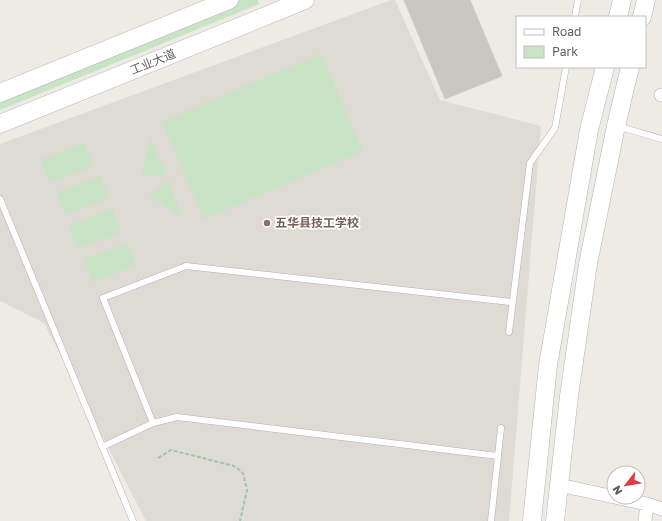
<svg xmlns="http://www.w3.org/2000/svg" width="662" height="521" viewBox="0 0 662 521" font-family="'Golos Text','Noto Sans SC',sans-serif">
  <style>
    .education { fill: #dedad4 }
    .green { fill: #c8e4c4 }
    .building { fill: #cac6c2; stroke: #d3ccc4 }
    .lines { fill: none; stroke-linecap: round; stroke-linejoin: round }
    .lane-casing { stroke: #b1b3b7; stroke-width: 7 }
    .street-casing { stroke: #b1b3b7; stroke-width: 14 }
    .secondary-casing { stroke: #b2b5b9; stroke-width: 19 }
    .path { stroke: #9fc7a5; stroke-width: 2; stroke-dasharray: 4 2; stroke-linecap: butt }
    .lane { stroke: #fff; stroke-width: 6 }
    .street { stroke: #fff; stroke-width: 13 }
    .secondary { stroke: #fff; stroke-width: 18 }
    .education-dot { fill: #8d6e63; stroke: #fff; stroke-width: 1.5 }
    .labels { text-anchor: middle; stroke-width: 3.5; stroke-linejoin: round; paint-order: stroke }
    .street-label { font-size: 12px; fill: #5d6165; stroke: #fff }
    .education-label { font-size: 12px; font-weight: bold; fill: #785e54; stroke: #fff; text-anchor: start }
  </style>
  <rect width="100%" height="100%" fill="#eeebe5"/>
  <path class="education" d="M391,0h4l45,100 101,26 -32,395h-363l-102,-198 -44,-22v-157z"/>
  <path class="green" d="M222,0h36l1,4 -259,106v-16z
    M321,54l42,97 -159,68 -42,-97z
    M150,139l16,34 -10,3h-15z
    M84,143l9,23 -43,17 -9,-23z
    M100,176l9,22 -43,17 -9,-22z
    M169,181l13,36 -32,-20 7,-8z
    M112,209l9,23 -43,17 -9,-23z
    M127,243l9,22 -43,17 -9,-23z"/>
  <path class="building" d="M404,0h66l32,76 -57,23z"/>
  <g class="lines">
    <g class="lane-casing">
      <path id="lane" d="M575,17l3,-17
        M617,126l45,13
        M0,199l133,322
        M509,332l21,-169 25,-35 11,-61
        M102,447l51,-24
        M498,456l-321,-39 -24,6 -50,-125 83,-32 325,36
        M491,521l10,-93"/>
    </g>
    <g class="street-casing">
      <path id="street" d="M661,95h1
        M559,485l88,19 15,5
        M645,521l2,-17"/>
    </g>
    <g class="secondary-casing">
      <path id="secondary" d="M618,17l4,-17
        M642,17l4,-17
        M0,93l229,-93
        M0,124l305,-124
        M532,521l16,-156 41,-235 16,-63
        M555,521l14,-125 19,-132 28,-138 14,-59"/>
    </g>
    <path class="path" d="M158,458l13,-8 63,16 9,7 4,17 -7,31"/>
    <use href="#lane" class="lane"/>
    <use href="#street" class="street"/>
    <use href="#secondary" class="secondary"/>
  </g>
  <circle class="education-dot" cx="267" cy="223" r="4"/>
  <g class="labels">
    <g class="street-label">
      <text transform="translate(153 62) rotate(-22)" y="4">工业大道</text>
    </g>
    <g class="education-label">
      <text x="275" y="227">五华县技工学校</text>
    </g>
  </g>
  <rect x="516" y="16" width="130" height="52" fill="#ffffff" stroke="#bec0c1"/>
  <rect x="524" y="29" width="20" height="6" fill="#ffffff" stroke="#bec0c1"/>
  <text x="552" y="36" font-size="12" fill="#5d6165">Road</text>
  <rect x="524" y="46" width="20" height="12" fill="#c8e4c4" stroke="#bec0c1"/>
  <text x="552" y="56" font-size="12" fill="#5d6165">Park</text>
  <g transform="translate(626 485) rotate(239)"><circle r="19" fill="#ffffff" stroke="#bec0c1"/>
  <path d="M0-3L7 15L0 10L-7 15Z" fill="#dd3d44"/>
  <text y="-6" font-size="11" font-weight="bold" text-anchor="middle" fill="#5d6165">N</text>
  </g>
</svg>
